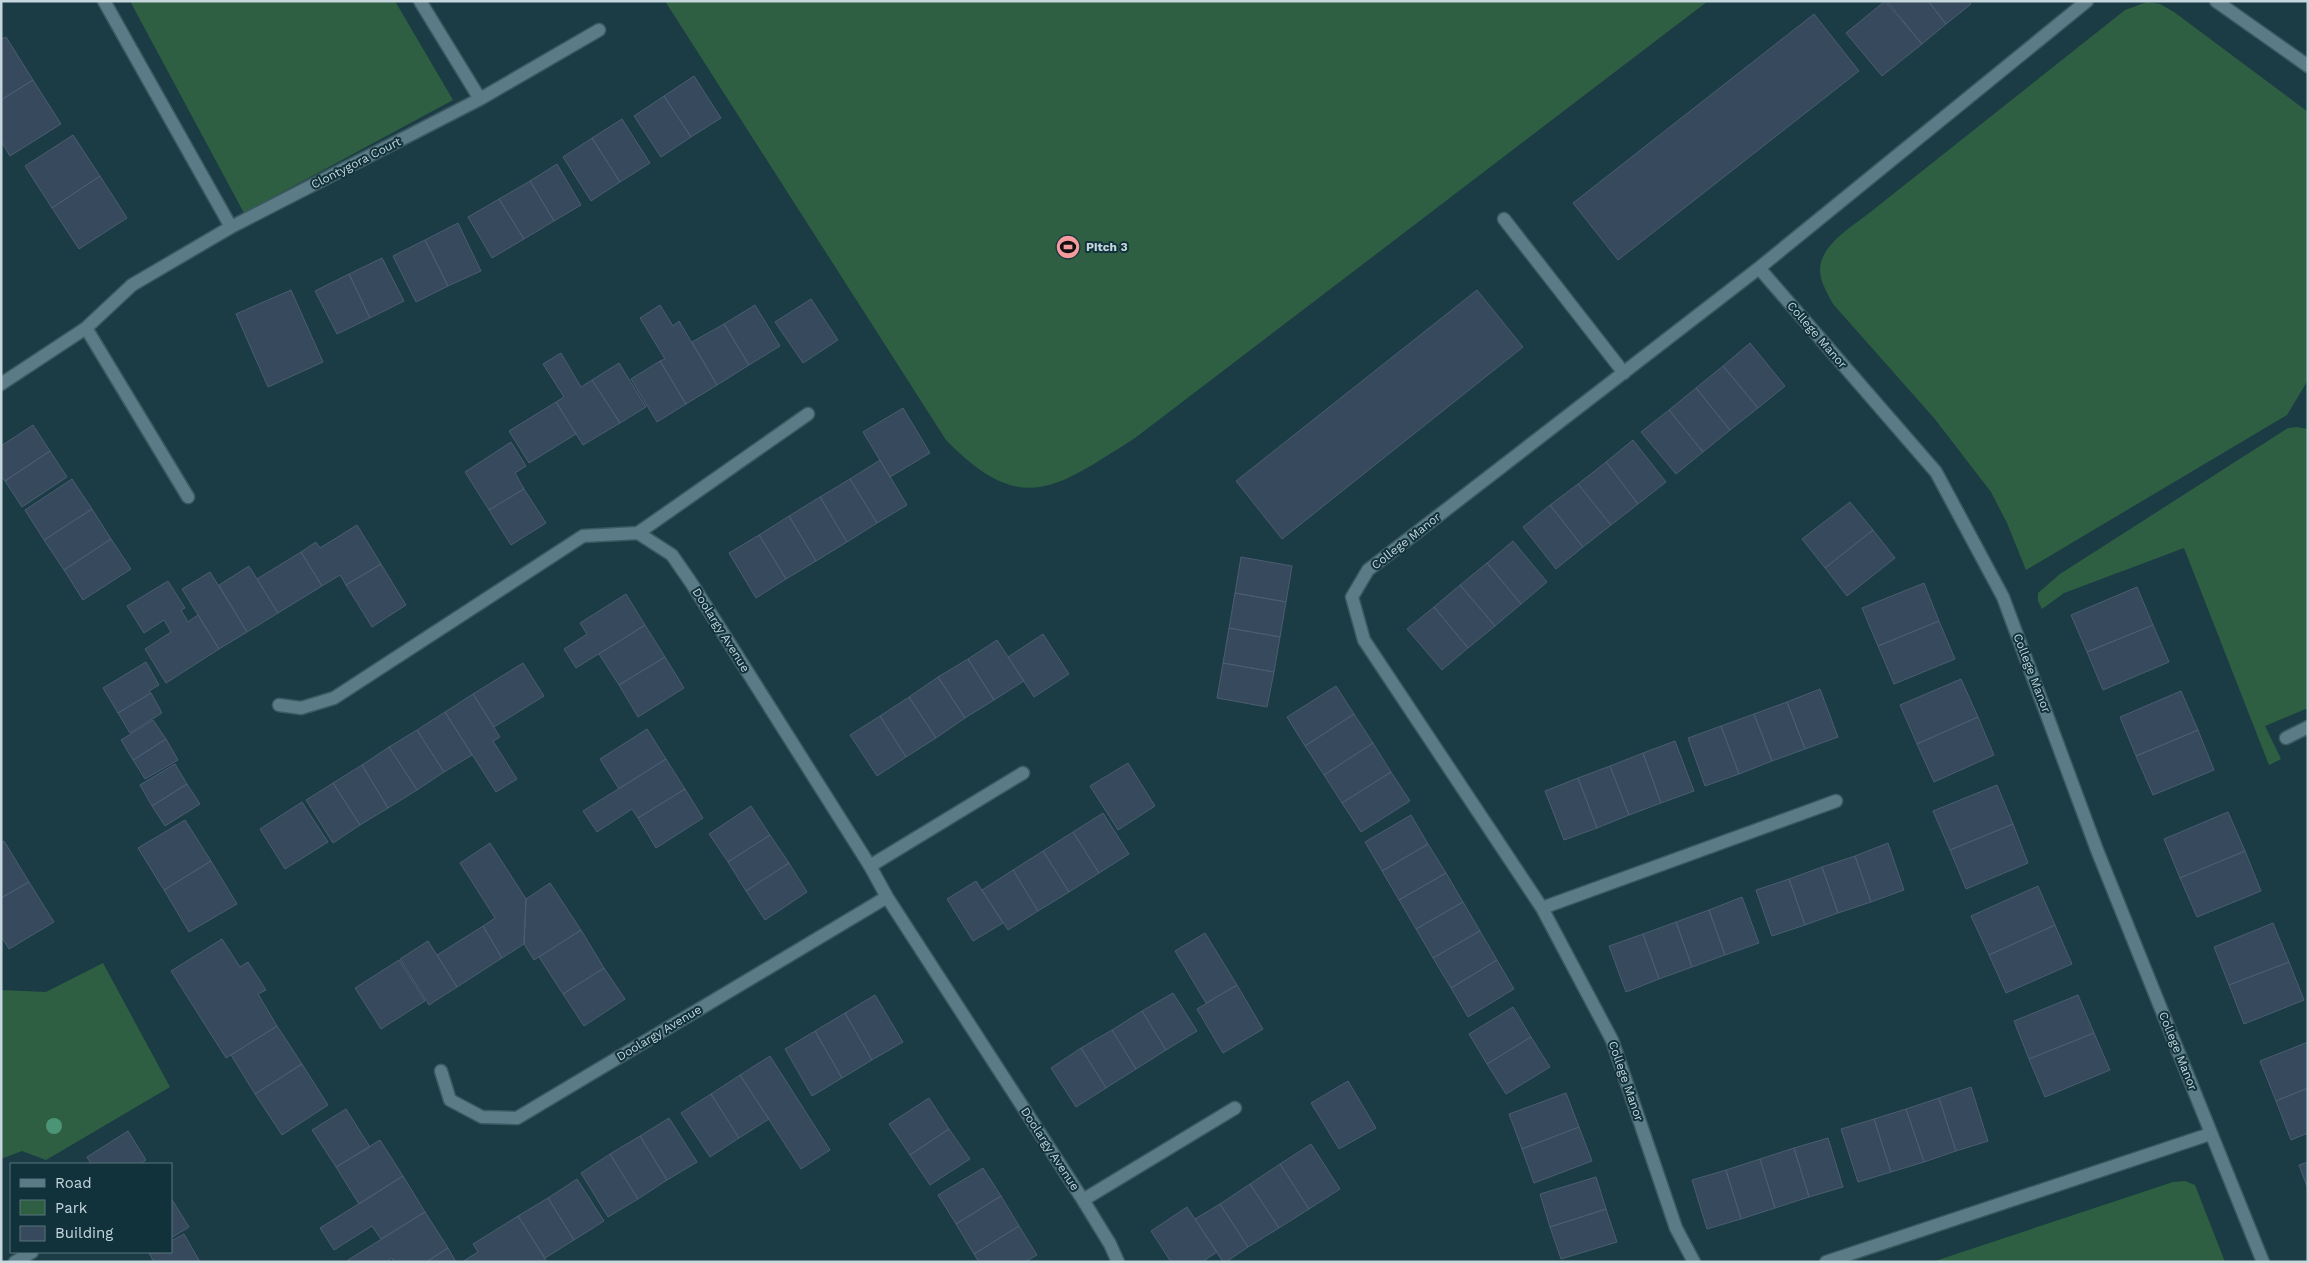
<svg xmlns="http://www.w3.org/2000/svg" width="2309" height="1263" viewBox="0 0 2309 1263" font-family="'Work Sans',sans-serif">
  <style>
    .green { fill: #2e5f42 }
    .building { fill: #37495d; stroke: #4a5d72 }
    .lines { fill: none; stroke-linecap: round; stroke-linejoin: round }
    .minor-casing { stroke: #3c5960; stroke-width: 15 }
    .minor { stroke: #5b7c87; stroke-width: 12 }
    .tree { fill: #4b9576 }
    .labels { text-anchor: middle; stroke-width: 4; stroke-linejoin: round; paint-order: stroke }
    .street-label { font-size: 12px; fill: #c5d6dc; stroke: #11323b }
    .poi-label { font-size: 12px; font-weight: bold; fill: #c5d6dc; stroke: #11323b; text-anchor: start }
  </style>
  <rect width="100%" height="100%" fill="#1c3c45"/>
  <path class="green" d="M130,1h265l58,99 -209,113z
    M665,1h1043l-573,437c-79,50 -113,80 -189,2z
    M2147,2l13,2 14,8 134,100v268l-21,35 -261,155 -19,-47 -16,-31 -57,-74 -101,-114c-5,-10 -13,-22 -13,-34 0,-24 31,-43 48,-56l257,-204z
    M2297,427l11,2v279l-43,18 16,33 -12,6 -85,-217 -120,45 -22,16 -4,-8v-8l22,-19 228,-146z
    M103,963l67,124 -124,73 -24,-9 -21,8v-169l45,2z
    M2185,1181l10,4 30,77h-293l241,-80z"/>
  <path class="building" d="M1885,1l37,43 -40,32 -36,-43z
    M1887,1h41l18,23 -24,20z
    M1928,1h41l2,3 -25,20z
    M1814,14l45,57 -241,189 -45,-57z
    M6,37l27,43 -32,20v-61z
    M694,76l27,42 -30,19 -27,-41z
    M33,80l28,44 -51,32 -9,-15v-41z
    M664,96l27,41 -30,20 -27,-41z
    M622,119l28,44 -30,19 -28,-44z
    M73,135l27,41 -48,32 -27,-42z
    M592,138l28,44 -29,19 -28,-44z
    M557,164l24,41 -27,16 -24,-40z
    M100,176l27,42 -48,31 -27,-41z
    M530,181l24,40 -30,18 -25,-40z
    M499,199l25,40 -32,19 -24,-41z
    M458,223l23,48 -33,15 -23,-46z
    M425,240l23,46 -32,16 -23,-46z
    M382,258l22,43 -34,17 -21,-44z
    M349,274l21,44 -33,16 -22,-43z
    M291,290l32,72 -55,25 -32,-73z
    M1477,290l46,57 -241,192 -46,-58z
    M811,299l27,41 -35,23 -28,-41z
    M660,305l13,21 6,-5 38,64 -31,19 -26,-43 5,-2 -25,-41z
    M755,305l25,41 -31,19 -25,-41z
    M724,324l25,41 -32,20 -25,-43z
    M1750,343l35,43 -27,22 -35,-42z
    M561,353l20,34 11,-7 28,43 -37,22 -27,-43 8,-5 -21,-33z
    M660,361l26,43 -29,18 -26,-43z
    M619,363l27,44 -26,16 -28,-43z
    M1723,366l35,42 -28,22 -34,-42z
    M1696,388l34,42 -27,22 -34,-42z
    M556,402l20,32 -47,29 -20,-32z
    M903,408l27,45 -40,24 -27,-45z
    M1669,410l34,42 -27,22 -35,-42z
    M33,425l17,26 -45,30 -4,-5v-30z
    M1633,440l33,42 -28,22 -32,-42z
    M511,442l15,24 -11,7 9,16 -35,21 -24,-38z
    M50,451l17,26 -45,30 -17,-26z
    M880,460l27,45 -30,18 -27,-44z
    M1606,462l32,42 -27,21 -33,-41z
    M72,479l20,30 -48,31 -19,-30z
    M850,479l27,44 -30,19 -27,-45z
    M1578,484l33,41 -28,22 -33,-42z
    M524,489l22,34 -35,22 -22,-35z
    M820,497l27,45 -31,19 -27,-45z
    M1850,502l23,28 -48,38 -23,-29z
    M1550,505l33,42 -27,22 -33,-42z
    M92,509l19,30 -47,31 -20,-30z
    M789,516l27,45 -30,18 -27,-44z
    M357,525l24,39 -35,21 -6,-10 -18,11 -21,-34 15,-10 4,6z
    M1873,530l22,28 -48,38 -22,-28z
    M759,535l27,44 -30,19 -27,-45z
    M111,539l20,30 -48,31 -19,-30z
    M1513,541l34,41 -26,22 -34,-41z
    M301,552l21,34 -44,27 -21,-34z
    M1241,557l51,9 -6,36 -51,-9z
    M1487,563l34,41 -26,22 -35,-41z
    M381,564l25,41 -34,22 -26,-42z
    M249,566l29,47 -31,19 -28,-47z
    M210,572l37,60 -28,17 -37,-60z
    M168,581l17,27 -4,2 7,12 10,-7 21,34 -53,34 -21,-34 26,-17 -7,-12 -20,13 -17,-27z
    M1924,583l15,38 -61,25 -16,-38z
    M1460,585l35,41 -27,22 -34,-41z
    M2137,587l16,38 -66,27 -16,-37z
    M1235,593l51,9 -6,35 -51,-9z
    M626,594l19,31 -69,43 -12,-19 23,-15 -7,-11z
    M1434,607l34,41 -26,22 -35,-41z
    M1939,621l16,38 -61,25 -16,-38z
    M645,625l20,32 -46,28 -20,-31z
    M2153,625l16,37 -66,28 -16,-38z
    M1229,628l51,9 -6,35 -51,-9z
    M1043,634l26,40 -35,23 -26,-40z
    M997,640l27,41 -30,19 -26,-41z
    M665,657l19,31 -46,29 -19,-32z
    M968,659l26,41 -29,18 -27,-41z
    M146,662l13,23 -10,6 2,2 -33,20 -15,-25z
    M523,663l21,33 -50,31 -21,-33z
    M1223,663l51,9 -7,35 -50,-9z
    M938,677l27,41 -29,20 -27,-41z
    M1961,679l17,38 -61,27 -17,-39z
    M1336,686l18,28 -49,32 -18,-29z
    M1820,689l18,48 -33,12 -18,-47z
    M2181,691l17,39 -62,26 -16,-39z
    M151,693l11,20 -32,20 -12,-20z
    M473,694l27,43 -7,4 24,38 -21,13 -51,-80z
    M909,697l27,41 -30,19 -26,-41z
    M1787,702l18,47 -33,12 -18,-47z
    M445,712l27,43 -28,17 -27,-42z
    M1354,714l19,29 -49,32 -19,-29z
    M1754,714l18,47 -33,13 -18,-48z
    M880,716l26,41 -29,19 -27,-41z
    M1978,717l16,38 -60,27 -17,-38z
    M153,720l13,19 -33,21 -12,-20z
    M1721,726l18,48 -34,12 -17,-48z
    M647,729l19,30 -47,30 -19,-30z
    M417,730l27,42 -27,18 -28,-43z
    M2198,730l16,40 -61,25 -17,-39z
    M166,739l12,21 -33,19 -12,-19z
    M1675,741l19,50 -33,12 -18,-50z
    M1373,743l18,29 -49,31 -18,-28z
    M389,747l28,43 -29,18 -26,-43z
    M1643,753l18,50 -32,12 -19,-49z
    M666,759l19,30 -47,29 -6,-9 -35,23 -14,-21z
    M1128,763l27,43 -37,24 -28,-44z
    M175,764l12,20 -35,22 -12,-21z
    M362,765l26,43 -28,17 -27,-42z
    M1610,766l19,49 -32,13 -19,-50z
    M1391,772l19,29 -49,31 -19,-29z
    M1578,778l19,50 -33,12 -19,-49z
    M333,783l27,42 -27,18 -27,-43z
    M187,784l13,20 -35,22 -13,-20z
    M1997,785l16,39 -63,26 -17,-39z
    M685,789l18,29 -47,30 -18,-30z
    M302,802l26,40 -43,27 -25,-40z
    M751,806l19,29 -42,27 -19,-28z
    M2228,812l17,39 -65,27 -16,-39z
    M1103,813l26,41 -30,19 -26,-41z
    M1411,815l17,29 -46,27 -17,-29z
    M185,820l26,41 -47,29 -26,-42z
    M2013,824l15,39 -62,26 -16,-39z
    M1073,832l26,41 -30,19 -26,-41z
    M770,835l19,28 -43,28 -18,-29z
    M4,841l25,41 -28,16v-55z
    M490,843l36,56 -2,45 -22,14 -19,-32 12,-8 -35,-55z
    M1888,843l16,47 -33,12 -16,-46z
    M1428,844l18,29 -47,27 -17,-29z
    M1043,851l26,41 -31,19 -25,-41z
    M2245,851l16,40 -64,26 -17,-39z
    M1855,856l16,46 -33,11 -16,-46z
    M211,861l26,43 -48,28 -25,-42z
    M789,863l18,29 -42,28 -19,-29z
    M1822,867l16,46 -33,12 -16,-46z
    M1013,870l25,41 -30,19 -26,-40z
    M1446,873l17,29 -47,27 -17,-29z
    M1789,879l16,46 -33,11 -16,-46z
    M976,881l27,42 -30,18 -26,-42z
    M29,882l25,40 -45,27 -8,-13v-38z
    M550,883l31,47 -47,30 -10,-16 2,-45z
    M2038,886l17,39 -66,30 -18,-39z
    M1742,897l17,46 -34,12 -16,-45z
    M1463,902l17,29 -47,27 -17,-29z
    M1709,910l16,45 -33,12 -16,-45z
    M1676,922l16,45 -33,12 -16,-45z
    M2273,923l16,39 -60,23 -15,-38z
    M2055,925l17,39 -66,29 -17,-38z
    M483,926l19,32 -45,29 -20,-32z
    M581,930l23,38 -41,26 -24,-37z
    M1480,931l17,29 -46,28 -18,-30z
    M1205,933l32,52 -31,18 -31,-52z
    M1643,934l16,45 -33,13 -17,-46z
    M222,939l18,28 8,-5 18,28 -8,4 19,32 -51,32 -55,-87z
    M428,941l29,46 -28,18 -29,-46z
    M399,960l26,41 -44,28 -26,-41z
    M1497,960l17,29 -46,28 -17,-29z
    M2289,962l15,38 -60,24 -15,-39z
    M604,968l21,31 -41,27 -21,-32z
    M1237,985l26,44 -40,24 -26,-44z
    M1173,993l24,38 -31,19 -24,-39z
    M875,995l28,47 -31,18 -27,-47z
    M2078,995l16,38 -65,26 -15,-38z
    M1513,1007l18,30 -44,27 -18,-30z
    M1142,1011l24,39 -30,19 -24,-39z
    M845,1013l27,47 -30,18 -27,-47z
    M277,1026l25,38 -47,30 -24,-39z
    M1112,1030l24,39 -30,19 -25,-40z
    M815,1031l27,47 -30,18 -27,-47z
    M2094,1033l16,37 -65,27 -16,-38z
    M1531,1037l19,30 -44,27 -19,-30z
    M2308,1042v46l-32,13 -16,-40z
    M1081,1048l25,40 -30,19 -25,-39z
    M770,1056l60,94 -29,19 -61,-94z
    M302,1064l26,41 -46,30 -27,-41z
    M740,1075l29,44 -30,19 -28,-44z
    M1348,1081l28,47 -37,21 -28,-46z
    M1971,1087l17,54 -32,10 -17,-53z
    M2308,1088v45l-17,7 -15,-39z
    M1566,1093l13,34 -57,22 -13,-35z
    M711,1094l28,44 -29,19 -29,-44z
    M929,1098l20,31 -39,26 -21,-31z
    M1939,1098l17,53 -32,11 -18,-53z
    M346,1109l24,38 -34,20 -24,-37z
    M1906,1109l18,53 -33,10 -17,-53z
    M669,1118l28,44 -30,18 -27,-44z
    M1874,1119l17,53 -33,10 -17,-53z
    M1579,1127l13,34 -58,22 -12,-34z
    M949,1129l21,30 -40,26 -20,-30z
    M128,1131l18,29 -6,4h-49l-4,-7z
    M640,1136l27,44 -29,19 -28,-45z
    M1828,1138l15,49 -34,10 -15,-49z
    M380,1140l23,36 -44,28 -23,-37z
    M1311,1144l29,45 -31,20 -29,-45z
    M1794,1148l15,49 -34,11 -15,-49z
    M610,1154l28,45 -30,18 -27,-44z
    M1760,1159l15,49 -34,11 -15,-49z
    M2308,1162v27l-9,-24z
    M1280,1164l29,45 -30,19 -29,-44z
    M983,1168l18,28 -45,28 -18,-29z
    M1726,1170l15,49 -34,10 -15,-49z
    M403,1176l22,36 -44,27 -9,-13 -38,24 -14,-22z
    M1596,1177l10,32 -56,18 -10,-33z
    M577,1179l27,42 -30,19 -26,-42z
    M1250,1184l29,44 -31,19 -28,-43z
    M1001,1196l18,30 -45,28 -18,-30z
    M171,1198l18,29 -18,11z
    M548,1198l26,42 -29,18 -27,-42z
    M1220,1204l28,43 -22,15h-3l-28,-43z
    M1187,1207l30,45 -15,10h-31l-20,-31z
    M1606,1209l11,33 -56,17 -11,-32z
    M425,1212l23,36 -22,14h-32l-2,-4 -6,4h-37l-1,-2z
    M518,1216l29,46h-85l16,-10 -5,-8z
    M1019,1226l18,29 -12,7h-46l-5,-8z
    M184,1234l16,28h-46l-5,-9 22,-1v-11z
    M448,1248l8,14h-30z"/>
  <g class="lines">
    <g class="minor-casing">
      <path id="minor" d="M104,1l127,226
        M420,1l60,98
        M2087,1l-328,267 177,204 67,125 94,253 166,412
        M2216,1l92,65
        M1504,219l120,154
        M86,328l102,169
        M1,384l85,-56 46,-43 99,-58 249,-128 119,-69
        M638,533l34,22 20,29 178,282 17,31 196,303 27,44 8,18
        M279,705l22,3 33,-10 249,-162 55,-3 170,-119
        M2286,738l22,-11
        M870,866l153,-93
        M1542,908l294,-107
        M441,1071l9,29 32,17 35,1 370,-221
        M1083,1200l152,-92
        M15,1262l17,-10
        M1694,1262l-18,-34 -64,-188 -70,-132 -178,-268 -12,-43 16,-27 391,-302
        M1826,1262l384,-128"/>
    </g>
    <use href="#minor" class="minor"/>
  </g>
  <circle class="tree" cx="54" cy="1126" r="8"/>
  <defs>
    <g id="stadium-disc" transform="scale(1.25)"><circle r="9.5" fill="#f59b9d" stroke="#11323b"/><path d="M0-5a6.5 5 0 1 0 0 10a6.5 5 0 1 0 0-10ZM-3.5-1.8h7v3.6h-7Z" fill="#111"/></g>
  </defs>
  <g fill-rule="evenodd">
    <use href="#stadium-disc" x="1068" y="247"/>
  </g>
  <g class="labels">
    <g class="street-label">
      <text transform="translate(356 163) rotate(-27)" y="4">Clontygora Court</text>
      <text transform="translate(1817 335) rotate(49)" y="4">College Manor</text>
      <text transform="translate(1406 541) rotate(-38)" y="4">College Manor</text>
      <text transform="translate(721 630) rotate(58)" y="4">Doolargy Avenue</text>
      <text transform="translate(2032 673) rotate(69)" y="4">College Manor</text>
      <text transform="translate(659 1033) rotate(-31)" y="4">Doolargy Avenue</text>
      <text transform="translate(2178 1051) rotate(68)" y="4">College Manor</text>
      <text transform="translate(1626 1081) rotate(71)" y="4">College Manor</text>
      <text transform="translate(1050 1149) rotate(57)" y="4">Doolargy Avenue</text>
    </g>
    <g class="poi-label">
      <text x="1086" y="251">Pitch 3</text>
    </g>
  </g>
  <rect width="2309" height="1263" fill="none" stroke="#c5d6dc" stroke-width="5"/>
  <rect x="10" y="1163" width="162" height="90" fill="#11323b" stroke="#59747b"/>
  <rect x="20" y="1179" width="25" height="8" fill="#5b7c87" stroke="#59747b"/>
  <text x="55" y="1188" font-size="15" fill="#c5d6dc">Road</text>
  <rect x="20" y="1200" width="25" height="15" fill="#2e5f42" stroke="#59747b"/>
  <text x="55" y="1213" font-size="15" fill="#c5d6dc">Park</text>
  <rect x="20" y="1226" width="25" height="15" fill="#37495d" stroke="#59747b"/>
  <text x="55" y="1238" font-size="15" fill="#c5d6dc">Building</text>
</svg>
